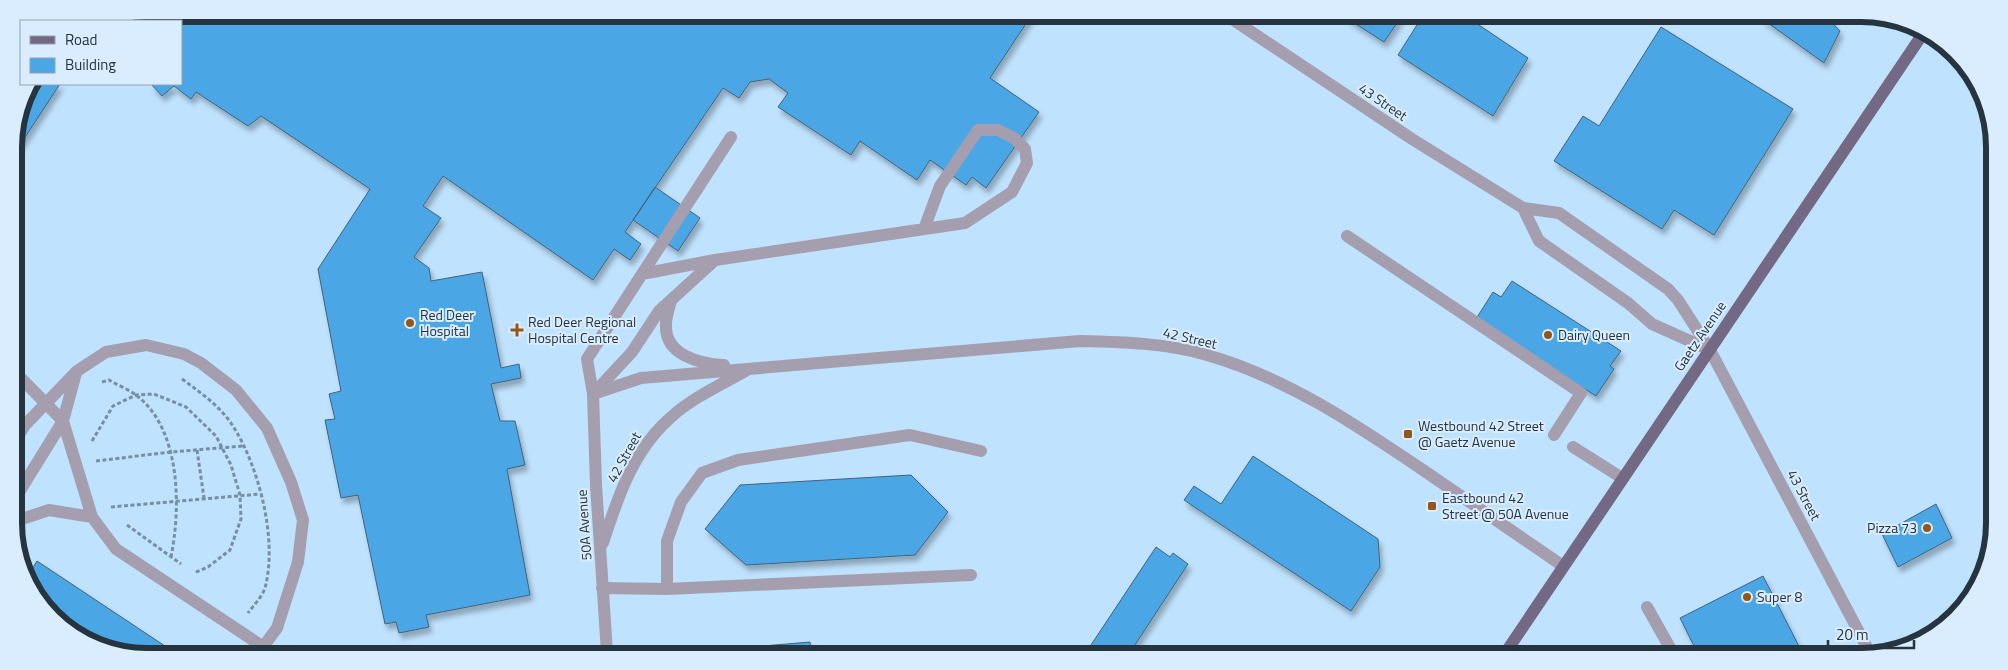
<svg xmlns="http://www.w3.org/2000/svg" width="2008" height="670" viewBox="0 0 2008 670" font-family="'Titillium Web',sans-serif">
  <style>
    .building { fill: #4ba6e6; stroke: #43627a; filter: url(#shadow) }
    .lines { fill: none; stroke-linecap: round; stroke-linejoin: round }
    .path { stroke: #768fa3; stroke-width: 3; stroke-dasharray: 4 2.5; stroke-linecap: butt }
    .service { stroke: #a49eae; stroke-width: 12 }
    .tertiary { stroke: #a49eae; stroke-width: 12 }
    .primary { stroke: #746985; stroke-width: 12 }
    .poi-dot { fill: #935817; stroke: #d9edfe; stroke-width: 2 }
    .labels { text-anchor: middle; stroke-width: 4; stroke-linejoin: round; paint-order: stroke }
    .street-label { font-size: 14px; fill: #26343f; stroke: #d9edfe }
    .poi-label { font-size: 14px; fill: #26343f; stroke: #d9edfe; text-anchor: start }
    .rim { fill: none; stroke: #26343f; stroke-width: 6 }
  </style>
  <defs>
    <filter id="shadow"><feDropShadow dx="3" dy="5.5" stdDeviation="2.5" flood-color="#0004"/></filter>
  </defs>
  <rect width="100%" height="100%" fill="#bfe2fe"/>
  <path class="building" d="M148,14l883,2 -41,62 49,34 -53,76 -14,-11 -6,8 -36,-25 -13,20 -57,-39 -9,14 -73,-48 10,-14 -19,-14 -19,3 -11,16 -16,-10 -98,144 16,12 -11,16 -16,-11 -21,31 -150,-104 -20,30 18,12 -27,39 15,11 2,13 51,-9 19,96 18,-4 2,14 -30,6 9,37h15l10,44 -18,4 23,126 -104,20 3,12 -30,6 -3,-11 -11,2 -27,-129 -17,3 -16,-78 10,-1 -6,-25 12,-3 -23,-122 52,-80 -109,-73 -13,10 -52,-34 -5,7 -17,-13 -12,10 -11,-12h30v-63h-59l3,-3z
    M1345,17h56l-17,25z
    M1422,17h45l61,41 -35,58 -95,-61z
    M1761,18h67l12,13 -16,32z
    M1661,27l132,82 -79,126 -40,-25 -12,19 -108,-68 29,-45 16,10z
    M32,84h28l-46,70v-15l10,-43z
    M655,187l45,31 -22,33 -45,-31z
    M1512,281l109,70 -11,15 4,3 -18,27 -120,-77 17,-27 8,5z
    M1253,456l125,83 2,28 -29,44 -167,-111 10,-14 27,18z
    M911,475l37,37 -33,43 -169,10 -41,-36 35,-44z
    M1936,504l16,34 -54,29 -16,-33z
    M1156,547l14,10 3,-4 15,11 -59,90h-44z
    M37,561l137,91h-61l-66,-41 -18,-37z
    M1763,576l41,80h-105l-19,-38z
    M810,642l1,11h-71l-1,-5z"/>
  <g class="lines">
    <path class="path" d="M182,379c19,14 38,27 51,47 26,41 45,114 32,162 -3,9 -12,18 -17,25
      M102,382l7,-2c8,5 19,9 27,15 45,34 45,112 35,162
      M92,441l21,-35 23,-11 18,-1 32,13 30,29 15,29 9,30 1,24 -11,31 -22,17 -14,6
      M197,450l7,48
      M96,461l75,-9 72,-6
      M111,507l149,-13
      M127,525l54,39"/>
    <path class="service" d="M1347,236l234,157 -27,42
      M642,274l89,-137
      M15,372l48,49 29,96 24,32 155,103
      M593,394l-6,-35 55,-85 73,-14 250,-37 47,-31 15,-29 -2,-14 -11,-11 -16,-8h-20l-38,56 -16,43
      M593,394l39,-42 27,-41 56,-51
      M16,440l9,-15 52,-54 29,-19 40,-7 38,9 17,9 35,27 31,38 24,54 12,38 -5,42 -21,66 -14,19
      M1573,447l49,31
      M16,497l47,-76 13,-48
      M16,521l33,-11 43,7
      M602,588l65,1 304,-14
      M667,589v-48l14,-39 21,-29 36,-13 172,-25 71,16
      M1647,607l27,48"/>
    <path class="tertiary" d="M1229,17l183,122 111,69 36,5 109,76 10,11 32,50 161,305
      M1523,208l16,33 89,62 24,21 58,26
      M671,301c-2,7 -5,16 -5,23 -2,31 34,40 58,41
      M603,543c14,-44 30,-92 66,-124 22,-21 52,-34 78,-49
      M607,653l-11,-168 -3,-91 48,-16 439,-37c43,1 86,2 127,14 80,23 148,69 216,115 47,32 94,64 140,96"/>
    <path class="primary" d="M1504,655l418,-620"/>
  </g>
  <g class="poi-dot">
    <circle cx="410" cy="323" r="5"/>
    <path d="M514.5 322.5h5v5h5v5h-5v5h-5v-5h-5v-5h5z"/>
    <circle cx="1548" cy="335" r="5"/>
    <rect x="1403" y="429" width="10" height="10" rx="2.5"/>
    <rect x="1427" y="501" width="10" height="10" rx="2.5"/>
    <circle cx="1927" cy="528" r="5"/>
    <circle cx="1747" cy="597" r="5"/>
  </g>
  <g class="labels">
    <g class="street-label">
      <text transform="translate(1383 102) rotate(34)" y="5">43 Street</text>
      <text transform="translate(1700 336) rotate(-56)" y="5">Gaetz Avenue</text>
      <text transform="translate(1190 338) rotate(13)" y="5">42 Street</text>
      <text transform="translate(624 457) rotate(-61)" y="5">42 Street</text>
      <text transform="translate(1804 495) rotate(62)" y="5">43 Street</text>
      <text transform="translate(584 525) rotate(-94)" y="5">50A Avenue</text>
    </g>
    <g class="poi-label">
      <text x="420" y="320">Red Deer<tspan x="420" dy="16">Hospital</tspan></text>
      <text x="528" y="327">Red Deer Regional<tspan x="528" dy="16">Hospital Centre</tspan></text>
      <text x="1558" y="340">Dairy Queen</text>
      <text x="1418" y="431">Westbound 42 Street<tspan x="1418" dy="16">@ Gaetz Avenue</tspan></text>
      <text x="1442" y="503">Eastbound 42<tspan x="1442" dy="16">Street @ 50A Avenue</tspan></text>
      <text x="1917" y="533" text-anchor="end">Pizza 73</text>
      <text x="1757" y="602">Super 8</text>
    </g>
  </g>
  <path d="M0 0H2008V670H0ZM147 22H1861A125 125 0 0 1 1986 147V523A125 125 0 0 1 1861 648H147A125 125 0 0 1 22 523V147A125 125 0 0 1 147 22Z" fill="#d9edfe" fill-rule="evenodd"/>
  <path class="rim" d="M147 22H1861A125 125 0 0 1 1986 147V523A125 125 0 0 1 1861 648H147A125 125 0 0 1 22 523V147A125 125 0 0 1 147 22Z"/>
  <rect x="20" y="20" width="162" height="65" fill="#d9edfe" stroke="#91a3b2"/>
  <rect x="30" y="36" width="25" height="8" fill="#746985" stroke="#91a3b2"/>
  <text x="65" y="45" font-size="15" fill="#26343f">Road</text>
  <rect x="30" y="58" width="25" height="15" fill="#4ba6e6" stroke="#91a3b2"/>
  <text x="65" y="70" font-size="15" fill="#26343f">Building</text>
  <path d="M1828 640v8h86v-8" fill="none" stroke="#26343f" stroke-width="2.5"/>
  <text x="1836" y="640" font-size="15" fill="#26343f" stroke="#d9edfe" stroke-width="4" paint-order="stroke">20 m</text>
</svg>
